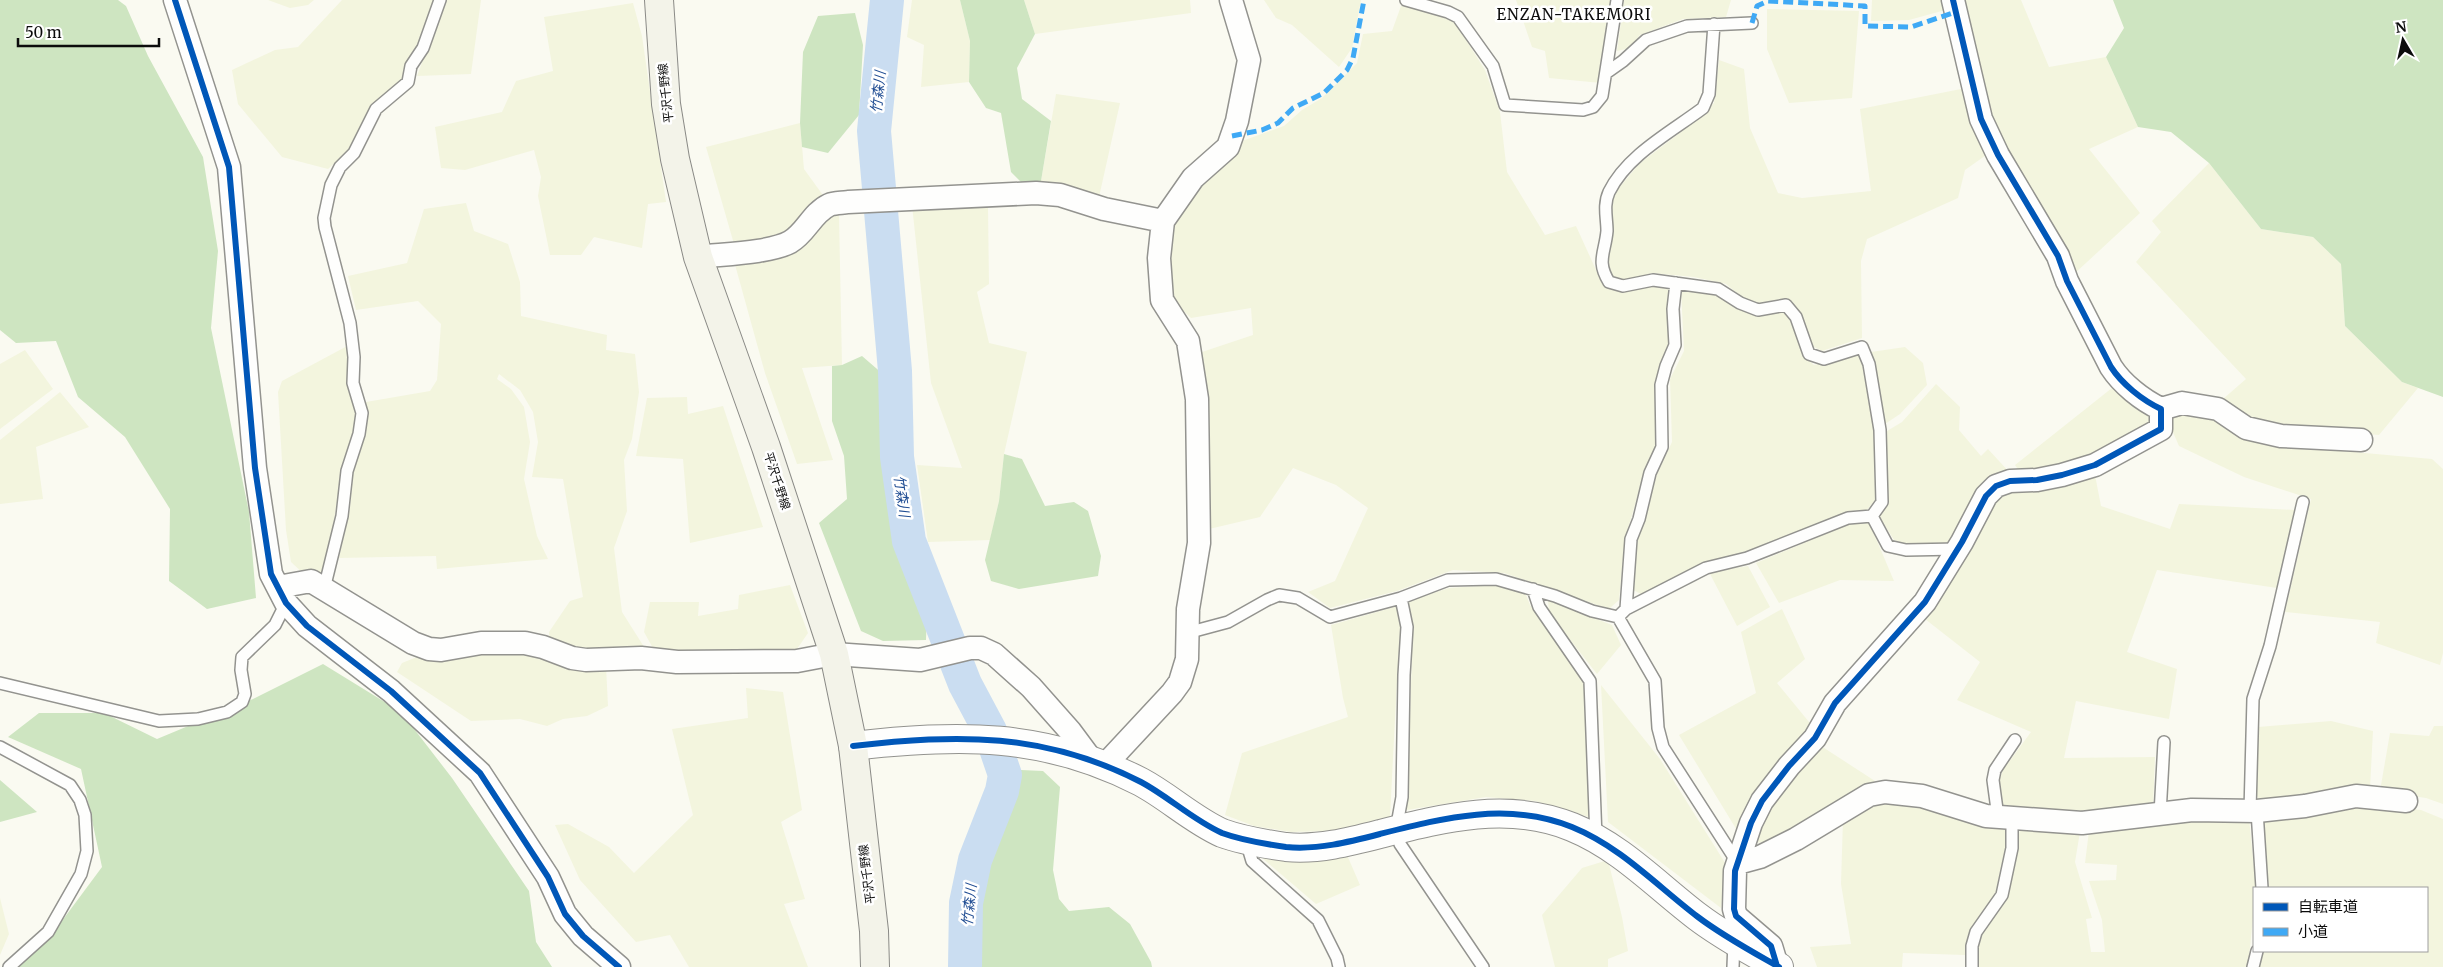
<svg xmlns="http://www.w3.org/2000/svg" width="2443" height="967" viewBox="0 0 2443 967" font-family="Merriweather,'Noto Sans JP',serif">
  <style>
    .farmland { fill: #f3f5de }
    .forest { fill: #cee5c1 }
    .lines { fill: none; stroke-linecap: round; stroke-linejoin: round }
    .river { stroke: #caddf1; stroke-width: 34 }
    .service-casing { stroke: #93938f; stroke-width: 14 }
    .minor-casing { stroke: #93938f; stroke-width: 25 }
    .tertiary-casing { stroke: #93938f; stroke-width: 30 }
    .secondary-casing { stroke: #8a8a86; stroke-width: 30 }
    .service { stroke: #fefefd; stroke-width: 11 }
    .minor { stroke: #fefefd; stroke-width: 22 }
    .tertiary { stroke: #fefefd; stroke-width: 28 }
    .secondary { stroke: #f3f3e9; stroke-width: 28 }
    .quiet { stroke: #3fa9f5; stroke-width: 5; stroke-dasharray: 10 5; stroke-linecap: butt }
    .cycleway-casing { stroke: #fff; stroke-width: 9 }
    .cycleway { stroke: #0057b8; stroke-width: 6 }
    .labels { text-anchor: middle; stroke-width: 5; stroke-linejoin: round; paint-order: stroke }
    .street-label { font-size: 12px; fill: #0c0c0c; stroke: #fff }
    .water-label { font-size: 14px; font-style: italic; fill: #204d93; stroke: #fff }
    .quarter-label { font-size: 15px; letter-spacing: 1px; fill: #0c0c0c; stroke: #fff }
  </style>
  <rect width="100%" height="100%" fill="#fafaf1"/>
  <path class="farmland" d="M268,0h46l-6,5 -18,3z
    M342,0h92l-12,44 -17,35 -35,28 -21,43 -21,19 -46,-12 -44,-53 -6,-34 43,-20 23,-3z
    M445,0h36l-10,74 -54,2z
    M912,0h48l10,41 -1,41 -48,5 3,-42 -17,-8z
    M1024,0h166l1,13 -156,21z
    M1264,0h97l-9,48 -13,19 -47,-42 -16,-7z
    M1516,0h98l-13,83 -52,-5 -4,-27 -13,-4z
    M1624,0h107l-5,17 -43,2 -43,16 -10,13 -13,3z
    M1872,0h75l2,9 -40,11 -38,1z
    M1964,0h57l28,67 57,-10 32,70 -49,22 51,64 -67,62 -84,-158z
    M633,3l9,33 24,166 -18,2 -6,44 -48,-11 -13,18h-31l-12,-59 3,-19 -7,-27 -69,20 -24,-2 -6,-41 67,-15 14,-31 37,-10 -9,-54z
    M1401,6l40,9 13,6 31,49 15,42 7,60 38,63 31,-9 26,57 18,7 32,-5 17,3 1,55 -15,40 2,64 -14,30 -18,62 -6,61 -10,9 -105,-36 -51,-3 -56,21 -67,17 -22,-16 27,-11 33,-73 -32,-23 -43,-17 -33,49 -51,12 -7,-177 51,-17 -2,-27 -60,10 -17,-16 -8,-17 5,-63 27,-36 44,-45 42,-15 18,-16 20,-12 35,-35 6,-29 29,-3z
    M1767,9l92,2 -7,87 -63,5 -22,-54z
    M1719,60l25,9 6,59 28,65 24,5 69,-7 -11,-82 106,-21 23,65 -24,17 -7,28 -91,41 -6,22 1,77 -40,13 -10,-5 -11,-33 -16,-12 -26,3 -15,-5 -18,-15 -32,-7 -42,-4 -27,9 -13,-6 -6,-12 7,-29 -3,-21 3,-19 26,-31 55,-42 20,-19z
    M1056,94l64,9 -21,94 -58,-16z
    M800,123l4,46 21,29 -26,28 -25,12 -40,6 -28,-97z
    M2209,163l52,66 52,8 28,27 4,62 57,56 16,6 -39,47 -97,-7 -37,-11 -22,-18 23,-20 -110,-117 25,-30 -9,-11z
    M466,203l8,28 34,13 12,38 1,34 86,19 -1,15 29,4 4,38 -7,47 -8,21 3,51 -13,37 8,64 24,38 -41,3 -56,-11v-10l21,-31 13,-4 -20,-118 -31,-2 6,-35 -5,-30 -13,-22 -21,-16 -2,5 14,10 13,18 6,35 -6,37 13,57 11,23 -111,10 -1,-13 -97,2 11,-50 3,-34 12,-43 1,-29 64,-11 7,-11 4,-56 -23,-23 -62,9 -8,-34 59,-13 17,-54z
    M912,205l76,2 1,77 -12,8 12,51 38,9 -23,102 -5,47 -9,39 -62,2 -11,-77 45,3 -31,-85z
    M826,215h13l3,150 -40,3 31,92 -36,4 -32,-91 -31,-112z
    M1681,290l35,4 37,21 30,-4 7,8 13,36 11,10 46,-11 14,76 1,70 -8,10 -19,1 -101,43 -49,12 -57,28 -8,-4 3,-47 21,-69 15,-32 -2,-63 14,-28z
    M349,345l-1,45 8,23v15l-15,47 -15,96 -20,5 -15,-14 -5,-32 -8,-138 4,-11z
    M1905,347l18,16 4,22 -27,29 -15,10 -14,-72z
    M25,350l28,39 -53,40v-65z
    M1936,384l24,23 -1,23 22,26 7,-7 23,25 -56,69 -46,2 -15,-5 -15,-24 8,-12v-73l15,-9z
    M2117,384l37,30 -4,13 -57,32 -71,16 -7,-10z
    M60,392l29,35 -53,20 7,52 -43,5v-64z
    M687,397l1,17 35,-8 40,121 -73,16 -7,-84 -47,-3 11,-58z
    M2188,411l132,38 112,10 11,10v184l-3,12 -64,-22 4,-21 -95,-10 26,-113 -67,-22 -65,-31 -7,-16v-16z
    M2095,475l6,31 69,23 9,-25 116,6 -18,78 -120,-18 -30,82 50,17 -8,50 -93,-18 -12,57 91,-1 -2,50 -69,9 -80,-7 -5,-28 4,-11 28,-38 -74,-32 23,-38 -55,-43 67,-119 19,-10z
    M1869,522l25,59 -54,-1 -61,23 -23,-40 96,-40z
    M1748,566l22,41 -33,19 -28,-54z
    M790,585l18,48 -11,16 -94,5 -49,-4 -10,-18 6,-30h49l-1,14 40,-7 1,-14z
    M1493,585l32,7 5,13 55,80 4,132 -54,-16 -49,-4 -79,13 6,-188 -5,-21 41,-13z
    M1548,600l64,25 9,20 -24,29 -48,-61z
    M1398,606l4,22 -5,52 -7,137 -58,14 -41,1 -37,-6 -29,-11 17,-62 106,-36 -5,-19 -12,-73z
    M1782,609l23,50 -28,24 37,45 -76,104 -59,-97 77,-42 -15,-61z
    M481,651l49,1 76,14 2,40 -21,10 -24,3 -16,7 -27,-7 -49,2 -74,-49 5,-9 15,-6 35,2z
    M1601,685l59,74 67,107 -6,42 -113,-86z
    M746,688l37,4 19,118 -21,12 24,77 -21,5 24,63h-119l-19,-32 -34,7 -56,-62 -25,-55 13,-1 41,23 25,26 59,-58 -21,-86 76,-11z
    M2331,721l42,10 -3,57 -109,15 -5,-9 2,-67z
    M2434,726h9v78l-17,-6 -46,-7 10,-58 39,3z
    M1818,744l57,37 -100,60 -20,2 2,-17z
    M1889,797l118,29 -2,22 -10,48 -14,17 -12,20 -4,22 -62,-2 -1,14h-85l-7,-20 41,-3 -10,-60 2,-65z
    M2354,803l67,7 22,9v148h-184l3,-16h165v-63h-158l-6,-71z
    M2190,816l59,2 7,70 -8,79h-271v-21l8,-21 20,-26 16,-74 59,7 -5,30 17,56 -6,1 5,33h14l-3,-32 -13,-39 27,-1 1,-15 -32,-2 4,-32z
    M1347,855l13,30 -44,19 -55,-47 45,5z
    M1608,860l14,57 6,34 -20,8v8h-53l-13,-52 40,-47z
    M0,898l9,36 -9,21z"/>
  <path class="forest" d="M0,0h118l8,6 22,50 55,101 15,94 -7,77 38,184 7,86 -49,11 -38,-28 1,-72 -45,-72 -47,-40 -22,-56 -40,2 -16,-13z
    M960,0h64l11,34 -18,34 5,31 29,22 -10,60 -20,1 -10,-10 -10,-59 -15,-5 -17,-26 1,-41z
    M2113,0h330v397l-41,-15 -57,-56 -4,-62 -28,-27 -52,-8 -52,-66 -38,-31 -33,-5 -32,-70 18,-29z
    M855,13l8,32 -4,70 -31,38 -26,-6 -2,-24 3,-71 15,-36z
    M862,356l22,19 10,111 16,88 17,33 -1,33 -43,1 -22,-10 -42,-108 28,-24 -3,-43 -12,-35v-55l10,-1z
    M1004,454l18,5 23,47 29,-4 14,9 13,45 -3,20 -79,13 -28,-8 -6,-21 14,-59z
    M323,664l78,48 51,66 77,113 7,51 16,25h-536l37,-34 49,-66 -21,-98 -73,-32 31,-24h65l53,26 96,-40z
    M1021,770l22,1 17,16 -7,83 6,29 10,12 40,-4 21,17 21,38 1,5h-174l-5,-8 5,-57 10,-47z
    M0,780l37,32 -37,10z"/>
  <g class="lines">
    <path class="river" d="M887,0l-13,131 21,240 2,86 12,84 56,143 25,47 15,44 -3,16 -27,69 -9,43 -1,64"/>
    <g class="service-casing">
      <path id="service" d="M1406,0l42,12 10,5 35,49 12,39 78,5 10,-3 9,-11 15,-96
        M1714,24l-5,70 -6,14c-32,24 -76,47 -94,84 -6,13 -2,26 -2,39 -2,22 -11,30 2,51l14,4 30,-6 65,9 22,14 18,7 28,-5 10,12 13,37 15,5 38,-12 7,17 11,66 2,72 -10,14
        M1606,73l17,-12 23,-21 41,-14 65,-3
        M324,589l18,-73 5,-45 12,-37 3,-21 -9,-30 1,-26 -4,-34 -25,-96 -1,-9 7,-33 9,-18 14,-14 22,-44 32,-27 3,-16 12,-18 17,-48
        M1533,589l6,18 51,74 6,157
        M1401,598l6,29 -3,48 -2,122 -6,33 4,14 83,123
        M1626,609l5,-70 8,-20 11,-46 12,-26 -1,-62 5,-19 9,-21 -2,-36 3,-26
        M1618,617l8,-8 80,-41 41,-10 101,-40 24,-2 16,30 18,4 52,-1
        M1187,633l41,-11 39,-22 12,-5 19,3 32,19 71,-19 47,-18 48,-1 59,17 37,15 26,6 37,64 3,47 5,19 74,115
        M0,683l159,38 39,-2 29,-7 15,-10 3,-8 -4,-24 1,-13 33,-32 11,-22
        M0,747l70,38 10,15 5,15 2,36 -6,23 -33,58 -39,35
        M2250,811l3,-112 17,-53 33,-144
        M2257,811l5,77
        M2160,814l4,-72
        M1998,817l-5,-37 2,-10 20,-30
        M1246,841l6,20 66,59 19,38 2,9
        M1733,967l1,-25
        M1972,967v-21l4,-14 26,-37 10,-47v-30
        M2253,967l4,-16"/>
    </g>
    <g class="minor-casing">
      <path id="minor" d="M175,0l54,167 26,301 16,106 15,29 21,23 84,65 89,82 68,104 17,37 18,22 36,31
        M698,257c24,-3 72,-4 92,-15 16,-9 22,-29 39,-37 5,-2 13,-2 19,-3l188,-9 24,2 44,14 59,12
        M2161,409l21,-6 36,6 28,19 35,8 80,4
        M278,587l33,-6 102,62 16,6 12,1 40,-7h44l18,4 29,11 14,2 55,-2 36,4 120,-1 37,-7 86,6 50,-12h11l13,6 37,33 39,44 23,31
        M1104,766l68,-73 8,-11 7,-23 1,-50 11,-66 -2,-144 -9,-58 -26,-41 -3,-42 4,-37 30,-43 35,-31 9,-26 12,-61 -18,-60
        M1738,863l22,-6 36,-18 73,-44 16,-3 37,4 64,20 96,7 110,-13 65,1 48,-5 51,-10 50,5
        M1777,966l-6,-20 -35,-30 -2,-7 1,-38 16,-48 11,-22 27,-35 26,-28 20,-35 90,-101 37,-60 24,-46 10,-10 14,-5 27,-1 25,-5 33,-10 66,-36v-20c-19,-9 -39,-25 -50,-42l-44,-86 -9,-25 -60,-101 -17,-36 -28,-119"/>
    </g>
    <g class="tertiary-casing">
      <path id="tertiary" d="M853,746c105,-12 191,-14 288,36 28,15 52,38 81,51 19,7 43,11 64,14 32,3 63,-5 94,-13 63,-16 128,-33 192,-7 49,20 84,58 126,90 25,19 53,34 81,50"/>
    </g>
    <g class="secondary-casing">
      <path id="secondary" d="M659,0l7,104 9,55 23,98 68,190 68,207 19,92 21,185 1,36"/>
    </g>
    <use href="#service" class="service"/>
    <use href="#minor" class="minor"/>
    <use href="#tertiary" class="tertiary"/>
    <use href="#secondary" class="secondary"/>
    <path class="quiet" d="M1752,23l5,-17 11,-5 97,5v20l46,1 45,-15
      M1232,136l30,-6 16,-7 15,-15 31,-15 23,-23 6,-12 11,-58"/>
    <g class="cycleway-casing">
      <path id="cycleway" d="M175,0l54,167 26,301 16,106 15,29 21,23 84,65 89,82 68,104 17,37 18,22 36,31
        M853,746c105,-12 191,-14 288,36 28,15 52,38 81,51 19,7 43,11 64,14 32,3 63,-5 94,-13 63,-16 128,-33 192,-7 49,20 84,58 126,90 25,19 53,34 81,50
        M1777,966l-6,-20 -35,-30 -2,-7 1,-38 16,-48 11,-22 27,-35 26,-28 20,-35 90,-101 37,-60 24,-46 10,-10 14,-5 27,-1 25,-5 33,-10 66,-36v-20c-19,-9 -39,-25 -50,-42l-44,-86 -9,-25 -60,-101 -17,-36 -28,-119"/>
    </g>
    <use href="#cycleway" class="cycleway"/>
  </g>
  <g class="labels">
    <g class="street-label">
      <text transform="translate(666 93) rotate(-96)" y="4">平沢千野線</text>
      <text transform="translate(777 481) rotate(72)" y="4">平沢千野線</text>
      <text transform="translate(867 874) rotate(-97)" y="4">平沢千野線</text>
    </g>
    <g class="water-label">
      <text transform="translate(878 92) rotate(-84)" y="5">竹森川</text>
      <text transform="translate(902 496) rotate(82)" y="5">竹森川</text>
      <text transform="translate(969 905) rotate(-84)" y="5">竹森川</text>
    </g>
    <g class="quarter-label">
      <text x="1574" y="20">ENZAN-TAKEMORI</text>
    </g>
  </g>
  <rect x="2253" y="887" width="175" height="65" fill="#ffffff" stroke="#9e9e9e"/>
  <rect x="2263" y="903" width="25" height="8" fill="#0057b8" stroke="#9e9e9e"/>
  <text x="2298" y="912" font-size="15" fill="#0c0c0c">自転車道</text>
  <rect x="2263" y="928" width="25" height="8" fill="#3fa9f5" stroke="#9e9e9e"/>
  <text x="2298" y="937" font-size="15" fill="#0c0c0c">小道</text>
  <g transform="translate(2403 40) rotate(351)" stroke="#ffffff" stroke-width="4" paint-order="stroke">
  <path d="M0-4L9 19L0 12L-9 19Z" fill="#0c0c0c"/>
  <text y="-8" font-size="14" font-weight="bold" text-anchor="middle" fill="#0c0c0c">N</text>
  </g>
  <path d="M18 38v8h141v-8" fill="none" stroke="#0c0c0c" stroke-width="2.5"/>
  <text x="25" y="38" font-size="15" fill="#0c0c0c" stroke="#ffffff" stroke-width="4" paint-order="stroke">50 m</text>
</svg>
